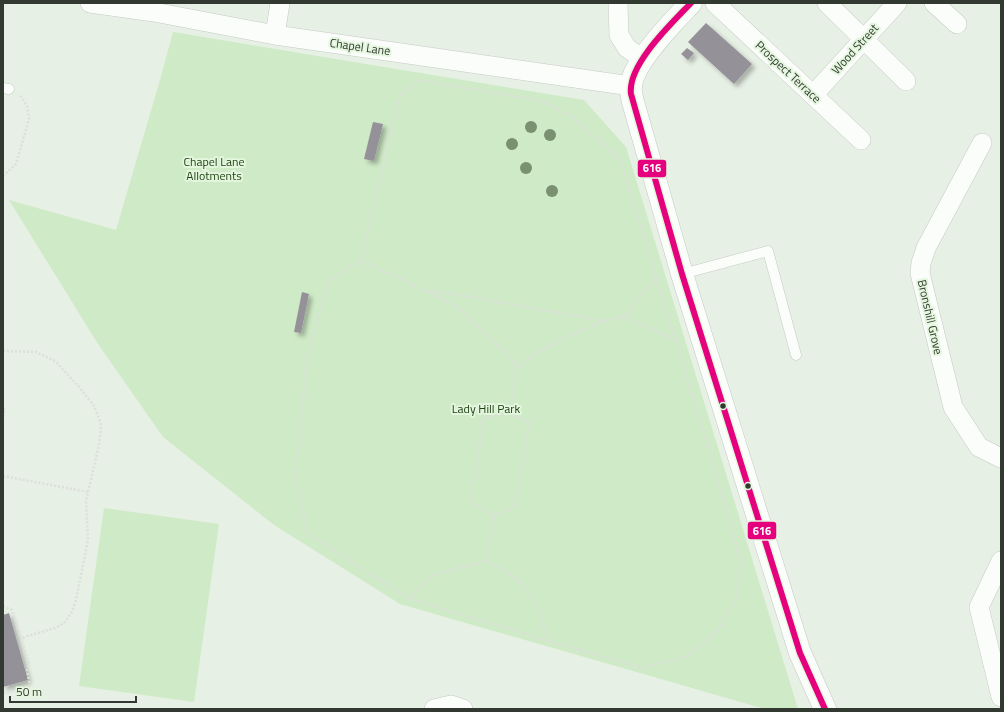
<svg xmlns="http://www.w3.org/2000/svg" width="1004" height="712" viewBox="0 0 1004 712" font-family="'Titillium Web',sans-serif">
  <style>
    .green { fill: #cfeac6 }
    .building { fill: #949198; filter: url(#shadow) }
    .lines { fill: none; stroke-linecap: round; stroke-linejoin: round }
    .lane-casing { stroke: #c4cbc2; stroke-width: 11 }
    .street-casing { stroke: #c4cbc2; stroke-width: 20 }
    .secondary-casing { stroke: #c4cbc2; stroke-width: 23 }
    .path { stroke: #dcdfdb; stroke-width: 2.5; stroke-dasharray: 2 2; stroke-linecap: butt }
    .lane { stroke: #fbfdfb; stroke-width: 10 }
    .street { stroke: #fbfdfb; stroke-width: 19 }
    .secondary { stroke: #fbfdfb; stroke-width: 22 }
    .bus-1-casing { stroke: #e4f6de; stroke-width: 9 }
    .bus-1 { stroke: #e5007d; stroke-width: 6 }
    .tree { fill: #7a9171 }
    .bus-dot { fill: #323930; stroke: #e4f6de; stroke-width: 1.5 }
    .labels { text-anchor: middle; stroke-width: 4; stroke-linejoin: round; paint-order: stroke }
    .street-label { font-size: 12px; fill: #323930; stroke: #e4f6de }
    .park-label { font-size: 12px; fill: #204413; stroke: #e4f6de }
    .line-badge { stroke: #e4f6de; stroke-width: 1.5 }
    .badge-label { font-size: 11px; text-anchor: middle; font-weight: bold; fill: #fff }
  </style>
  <defs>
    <filter id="shadow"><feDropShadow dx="3.5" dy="3.5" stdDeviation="2" flood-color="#0004"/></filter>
  </defs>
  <rect width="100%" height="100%" fill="#e7f0e4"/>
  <path class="green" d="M173,32l411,68 42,47 172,562h-33l-365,-105 -126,-79 -111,-88 -65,-93 -89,-144 107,30 44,-150z
    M104,508l115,16 -25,178 -115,-16z"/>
  <path class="building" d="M706,23l46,41 -18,20 -46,-42z
    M687,48l7,5 -6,7 -7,-6z
    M373,122l10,2 -9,37 -10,-2z
    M302,292l7,2 -8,39 -7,-1z
    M9,613l19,67 -25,7v-72z"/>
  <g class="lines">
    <g class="lane-casing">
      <path id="lane" d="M3,88l6,1
        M682,274l86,-23 28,104"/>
    </g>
    <g class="street-casing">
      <path id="street" d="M90,3l64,9 121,23 356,51
        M618,3l1,32 8,13 16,11
        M715,3l146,137
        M827,3l79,78
        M934,3l23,21
        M275,35l5,-32
        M813,95l84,-92
        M982,143l-56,105 -5,15 -1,10 33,134 26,40 22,11
        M1001,561l-22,46 22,90
        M434,709l17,-4 12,4"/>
    </g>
    <g class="secondary-casing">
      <path id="secondary" d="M691,3c-17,18 -58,59 -60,83 -1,5 1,11 2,16l49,172 118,379 25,56"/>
    </g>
    <path class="path" d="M3,176l13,-12 13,-45 -2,-13 -7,-11
      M361,260l38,-163 20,-17 122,21 30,15 49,43 87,284 35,122 -7,37 -19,30 -31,25 -43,11 -94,-27 -140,-43 -100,-64 -13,-55 12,-120 21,-77 33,-22 95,46 47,44 14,16 -8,47 20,10 -14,84 -21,9 -8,45 29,16 20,25 13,39
      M428,291l31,4 146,26
      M624,317l32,-40
      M3,351l33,1 19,9 25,27 14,18 7,18 -2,21 -13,56 2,39 -12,60 -4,12 -8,11 -9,5 -34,10
      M517,366l42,-26 46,-19 19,-4 51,23
      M3,409h2l-2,8
      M3,476l85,16
      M494,516l-24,-14 14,-84 25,-5
      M409,598l26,-24 51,-13
      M3,606l9,4 17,54 -2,5 3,18 -27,6"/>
    <use href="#lane" class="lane"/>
    <use href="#street" class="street"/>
    <use href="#secondary" class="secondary"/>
    <g class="bus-1-casing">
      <path id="bus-1" d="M691,3c-19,20 -64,62 -60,91l51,180 118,379 25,56"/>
    </g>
    <use href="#bus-1" class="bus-1"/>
  </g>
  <g class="tree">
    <circle cx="531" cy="127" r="6"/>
    <circle cx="550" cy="135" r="6"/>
    <circle cx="512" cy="144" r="6"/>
    <circle cx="526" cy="168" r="6"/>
    <circle cx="552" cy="191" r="6"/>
  </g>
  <g class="bus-dot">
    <circle cx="723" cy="406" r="3.5"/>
    <circle cx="748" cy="486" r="3.5"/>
  </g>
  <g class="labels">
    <g class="street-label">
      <text transform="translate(360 47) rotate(8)" y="4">Chapel Lane</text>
      <text transform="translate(855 49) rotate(-48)" y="4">Wood Street</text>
      <text transform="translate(788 72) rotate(43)" y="4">Prospect Terrace</text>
      <text transform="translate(930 317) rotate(77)" y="4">Bronshill Grove</text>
    </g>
    <g class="park-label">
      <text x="214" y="166">Chapel Lane<tspan x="214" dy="14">Allotments</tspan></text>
      <text x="486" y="413">Lady Hill Park</text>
    </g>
  </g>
  <g class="line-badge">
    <rect x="637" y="159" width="30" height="19" rx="4" fill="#e5007d"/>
    <rect x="747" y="521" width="30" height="19" rx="4" fill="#e5007d"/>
  </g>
  <g class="badge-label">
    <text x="652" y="172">616</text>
    <text x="762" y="535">616</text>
  </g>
  <rect width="1004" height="712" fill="none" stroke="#323930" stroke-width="8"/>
  <path d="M10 696v6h126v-6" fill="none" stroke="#323930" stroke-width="2"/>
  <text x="16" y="696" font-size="12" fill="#323930" stroke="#e4f6de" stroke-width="3" paint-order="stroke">50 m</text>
</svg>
